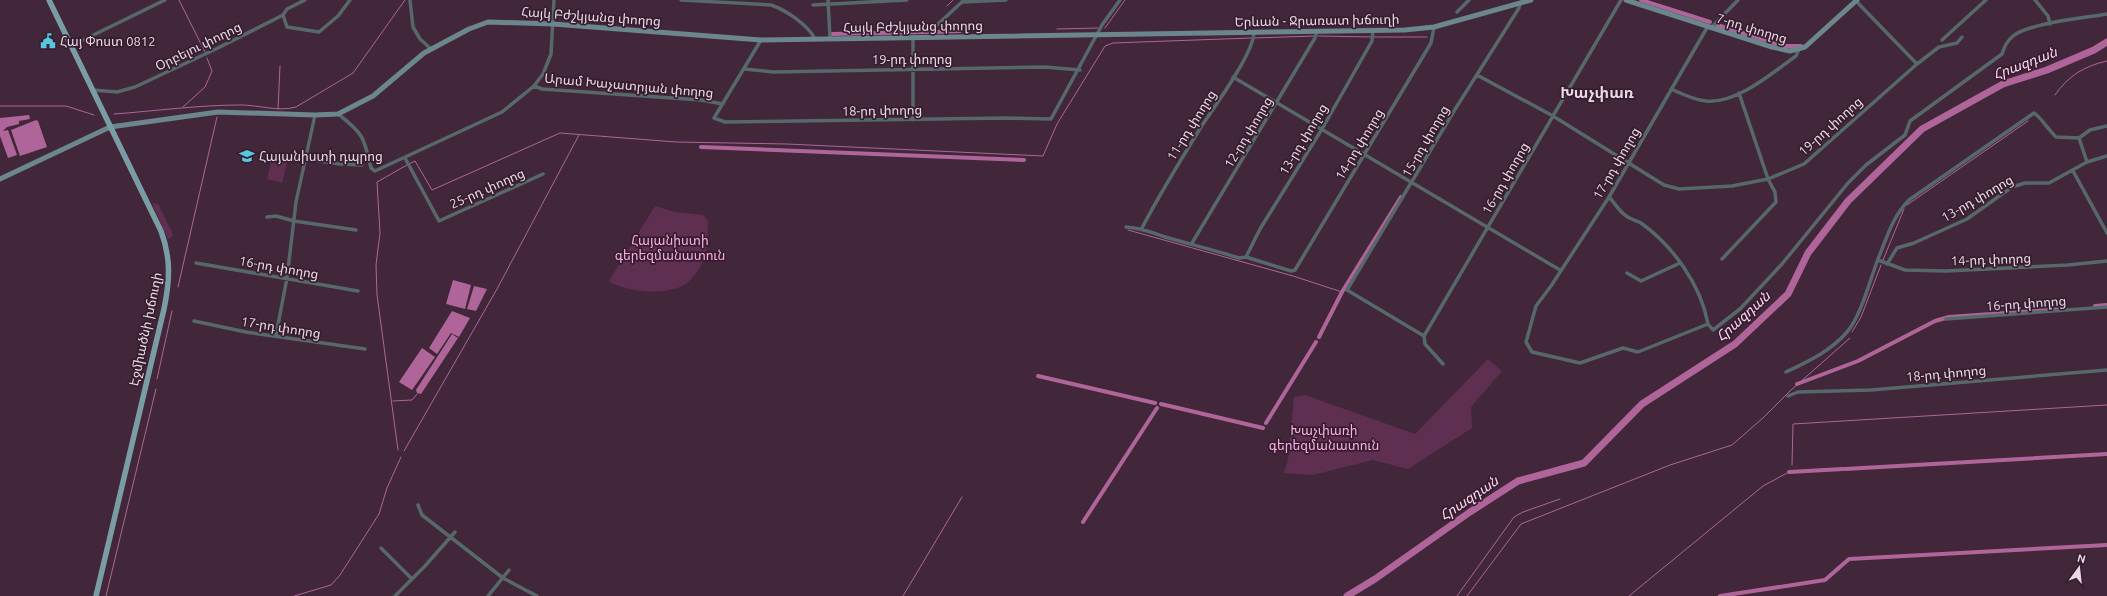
<svg xmlns="http://www.w3.org/2000/svg" width="2107" height="596" viewBox="0 0 2107 596" font-family="Ubuntu,'Noto Sans Armenian',sans-serif">
  <style>
    .green { fill: #5f2f52 }
    .water { fill: #af6599 }
    .lines { fill: none; stroke-linecap: round; stroke-linejoin: round }
    .stream { stroke: #af6599; stroke-width: 1 }
    .canal { stroke: #af6599; stroke-width: 4 }
    .river { stroke: #af6599; stroke-width: 7 }
    .minor { stroke: #57686b; stroke-width: 3.5 }
    .secondary { stroke: #6b868c; stroke-width: 5 }
    .primary { stroke: #7a9da5; stroke-width: 5.5 }
    .labels { text-anchor: middle; stroke-width: 3.5; stroke-linejoin: round; paint-order: stroke }
    .street-label { font-size: 13px; fill: #ead9e4; stroke: #361d2f }
    .poi-label { font-size: 13px; fill: #ead9e4; stroke: #361d2f; text-anchor: start }
    .park-label { font-size: 13px; fill: #fdace3; stroke: #361d2f }
    .water-label { font-size: 14px; font-style: italic; fill: #fdd4ef; stroke: #361d2f }
    .quarter-label { font-size: 15px; font-weight: bold; fill: #ead9e4; stroke: #361d2f }
  </style>
  <rect width="100%" height="100%" fill="#412739"/>
  <path class="green" d="M274,151l15,4 -7,28 -15,-4z
    M152,203l6,1 15,30 -1,3 -4,2z
    M655,206l20,6 28,3 5,6c-1,13 1,31 -6,43 -4,7 -11,17 -18,21 -21,11 -52,7 -73,-2l-2,-2z
    M1488,359l14,12 -31,36 1,21 -64,41 -35,-9 -60,15 -29,-2 4,-13 6,-63 11,-2 110,39z"/>
  <path class="water" d="M29,115l1,4 -11,2v3l-12,3 -4,4 5,-1 9,25 -9,3 -8,-22v-18z
    M36,120l2,1 9,26 -27,9 -9,-26z
    M453,280l18,5 -6,24 -19,-5z
    M474,286l13,3 -11,22 -9,-2z
    M452,311l18,7 -11,19 -8,-4 -14,21 -8,-6z
    M452,334l6,4 -37,56 -4,-1 -1,-3z
    M422,348l13,9 -23,33 -13,-8z"/>
  <g class="lines">
    <path class="stream" d="M179,0l26,52
      M947,6l6,-6
      M1105,28l20,-28
      M1057,29l41,-1
      M1318,36l53,1
      M1374,37h53
      M1254,38l61,-2
      M2055,95c13,-19 29,-29 52,-34
      M0,106h66l28,9
      M183,107l22,-20 7,-16 -5,-13
      M278,109l2,-43
      M114,114c42,-3 84,-9 127,-9 18,0 37,7 55,2l57,-34 52,-73
      M409,164l6,-3 17,29 128,-57 116,9 111,2 256,12 14,-32 48,-78 8,-3 138,-5
      M1907,205l121,-84
      M1128,230l165,46 49,16
      M1883,260l21,-51
      M178,287l39,-170
      M1852,332l9,-15 20,-52
      M157,379l15,-68
      M393,401l19,-1 5,-6
      M398,450l-21,-155 -1,-30 4,-32 -3,-51 30,-17
      M404,451l93,-162 82,-154
      M1792,465l1,-41 314,-19
      M106,596l50,-207
      M294,596l37,-11 9,-10 39,-61 8,-26 14,-31
      M903,596l59,-99
      M1457,596l57,-79 9,-5 37,-13
      M1467,596l54,-72 149,-59 62,-20 32,-28 26,-26 60,-53
      M1629,596l134,-110 26,-14"/>
    <path class="canal" d="M1641,0l69,22
      M1717,25l67,21h17
      M935,32l25,-1
      M832,34l96,-2
      M701,147l323,13
      M2095,306l12,-1
      M1319,337l23,-45 59,-95
      M1038,376l117,27
      M1797,384l61,-23 77,-40 14,-4 112,-8
      M1161,404l102,24
      M1266,423l50,-81
      M1845,469l262,-15
      M1789,472l54,-3
      M1083,522l74,-114
      M1720,596l105,-16 24,-21 258,-14"/>
    <path class="river" d="M1347,596l28,-17 95,-67 48,-31 66,-18 58,-59 93,-60 53,-50 20,-41 40,-52 74,-72 81,-45 44,-14 47,-20 13,-8"/>
    <path class="minor" d="M410,0l3,27 7,12 11,10
      M681,0l90,5c15,5 37,20 44,34
      M828,0l2,38
      M1855,0l62,64
      M2035,0l13,16 2,8
      M962,2l44,-2
      M813,5l94,-5
      M1457,12l12,-12
      M283,15l4,12 32,5 19,-16 12,-16
      M1712,27l26,-27
      M931,37l4,-10 29,-27
      M761,40l-47,78 11,4 280,-4 46,1 51,-94 18,-25
      M1942,40l44,-40
      M71,46l94,-46
      M745,69l28,3 272,-5 35,3
      M1477,75l76,41 111,69 15,4 53,-3 36,-7 36,-15 113,-100 22,-17 18,-4 5,-6
      M1233,77l327,193
      M534,86l8,3 159,11 22,4
      M1671,89c11,5 23,11 35,12 31,3 66,-28 90,-45l3,-7
      M93,90l24,2 18,-5 83,-39 65,-33 4,-6 18,-9
      M338,114c25,19 26,23 33,54l4,3 127,-59 32,-26 9,-12 8,-20 3,-54
      M913,120v-83
      M2079,138l11,-8 17,-4
      M405,158l34,63 104,-47
      M306,159l34,5 22,1
      M2073,171l34,62
      M1609,197c5,5 10,14 16,18 4,4 11,5 16,8 32,23 60,62 67,101l-70,28 -15,-4 -43,15 -48,-11 -6,-10 10,-36 15,-20 58,-89 99,-171
      M267,217l9,-1 18,5 62,9
      M1126,227c17,1 23,5 39,10 24,7 49,13 74,21l7,-1 45,14 4,-1 136,-227 3,-16
      M1142,228c18,-35 39,-68 59,-101 13,-20 53,-74 53,-95
      M1192,243l123,-205 2,-7
      M1246,257l14,-28 62,-100 50,-88 1,-11
      M1722,259l54,-57 -1,-10 -7,-13 -29,-86
      M1878,260l27,10 41,1 122,-6 39,-4
      M196,263l162,28
      M1887,264l10,-16 17,-5 53,-24 45,-32 13,-4h24l38,-21 20,-6
      M1627,273l14,8 39,-18
      M1946,319l161,-12
      M194,321l52,11 119,17
      M1708,324l5,6 27,-21 42,-45 66,-81 18,-18 39,-30 5,-14 92,-67c2,-7 5,-13 11,-18 16,-13 72,-18 94,-22
      M276,335l11,-57 9,-76 19,-87
      M1424,336l-77,-46 107,-179 65,-103 1,-5
      M1443,364l-18,-20 -1,-8 197,-336
      M1786,372c21,-10 45,-21 61,-40 14,-16 23,-52 31,-73 9,-21 14,-42 31,-59l125,-87c5,2 16,19 22,24l23,1 8,24
      M1788,396l10,-4 73,-2 236,-20
      M418,505l4,10 81,63 34,18
      M381,548l31,31
      M395,596l30,-30 30,-34
      M488,596l21,-26"/>
    <path class="secondary" d="M1626,0l146,47 18,4 15,-4 52,-47
      M0,179l110,-52 108,-15 97,3 23,-1 35,-18 51,-43 45,-24 19,-7 65,2 208,16 644,-10 29,-3 97,-27"/>
    <path class="primary" d="M49,0l112,231c10,27 9,49 3,78l-68,287"/>
  </g>
  <defs>
    <g id="civic-bare" transform="scale(1.2)"><path d="M-.6-6.5H3V-4.5H.6V-3L4-1V1h2V6H-6V1h2V-1L-.6-3ZM-1.2 2.5V6h2.4V2.5Z" fill="#56c9e1" stroke="#361d2f" stroke-width="2.5" paint-order="stroke"/></g>
    <g id="school-bare" transform="scale(1.2)"><path d="M0-5L7-2L0 1L-7-2ZM-4 1L0 2.5L4 1V4Q0 6-4 4Z" fill="#56c9e1" stroke="#361d2f" stroke-width="2.5" paint-order="stroke"/></g>
  </defs>
  <g fill-rule="evenodd">
    <use href="#civic-bare" x="48" y="41"/>
    <use href="#school-bare" x="247" y="156"/>
  </g>
  <g class="labels">
    <g class="street-label">
      <text transform="translate(591 16) rotate(4)" y="5">Հայկ Բժշկյանց փողոց</text>
      <text transform="translate(1317 20) rotate(-1)" y="5">Երևան - Ջրառատ խճուղի</text>
      <text transform="translate(913 26) rotate(-1)" y="5">Հայկ Բժշկյանց փողոց</text>
      <text transform="translate(1752 28) rotate(17)" y="5">7-րդ փողոց</text>
      <text transform="translate(198 46) rotate(-26)" y="5">Օրբելու փողոց</text>
      <text x="912" y="64">19-րդ փողոց</text>
      <text transform="translate(629 85) rotate(5)" y="5">Արամ Խաչատրյան փողոց</text>
      <text transform="translate(882 110) rotate(-1)" y="5">18-րդ փողոց</text>
      <text transform="translate(1191 125) rotate(-58)" y="5">11-րդ փողոց</text>
      <text transform="translate(1830 126) rotate(-42)" y="5">19-րդ փողոց</text>
      <text transform="translate(1248 132) rotate(-59)" y="5">12-րդ փողոց</text>
      <text transform="translate(1303 139) rotate(-59)" y="5">13-րդ փողոց</text>
      <text transform="translate(1425 141) rotate(-60)" y="5">15-րդ փողոց</text>
      <text transform="translate(1359 144) rotate(-59)" y="5">14-րդ փողոց</text>
      <text transform="translate(1616 163) rotate(-60)" y="5">17-րդ փողոց</text>
      <text transform="translate(1505 178) rotate(-60)" y="5">16-րդ փողոց</text>
      <text transform="translate(487 188) rotate(-24)" y="5">25-րդ փողոց</text>
      <text transform="translate(1977 198) rotate(-30)" y="5">13-րդ փողոց</text>
      <text transform="translate(1991 259) rotate(-2)" y="5">14-րդ փողոց</text>
      <text transform="translate(279 267) rotate(10)" y="5">16-րդ փողոց</text>
      <text transform="translate(2026 303) rotate(-4)" y="5">16-րդ փողոց</text>
      <text transform="translate(281 327) rotate(9)" y="5">17-րդ փողոց</text>
      <text transform="translate(145 329) rotate(-78)" y="5">Էջմիածնի խճուղի</text>
      <text transform="translate(1946 373) rotate(-5)" y="5">18-րդ փողոց</text>
    </g>
    <g class="poi-label">
      <text x="60" y="46">Հայ Փոստ 0812</text>
      <text x="259" y="161">Հայանիստի դպրոց</text>
    </g>
    <g class="park-label">
      <text x="670" y="245">Հայանիստի<tspan x="670" dy="15">գերեզմանատուն</tspan></text>
      <text x="1324" y="435">Խաչփառի<tspan x="1324" dy="15">գերեզմանատուն</tspan></text>
    </g>
    <g class="water-label">
      <text transform="translate(2025 63) rotate(-21)" y="5">Հրազդան</text>
      <text transform="translate(1743 316) rotate(-42)" y="5">Հրազդան</text>
      <text transform="translate(1469 498) rotate(-34)" y="5">Հրազդան</text>
    </g>
    <g class="quarter-label">
      <text x="1597" y="98">Խաչփառ</text>
    </g>
  </g>
  <g transform="translate(2079 568) rotate(15)" stroke="#361d2f" stroke-width="3" paint-order="stroke">
  <path d="M0-3L7 15L0 10L-7 15Z" fill="#ead9e4"/>
  <text y="-6" font-size="11" font-weight="bold" text-anchor="middle" fill="#ead9e4">N</text>
  </g>
</svg>
